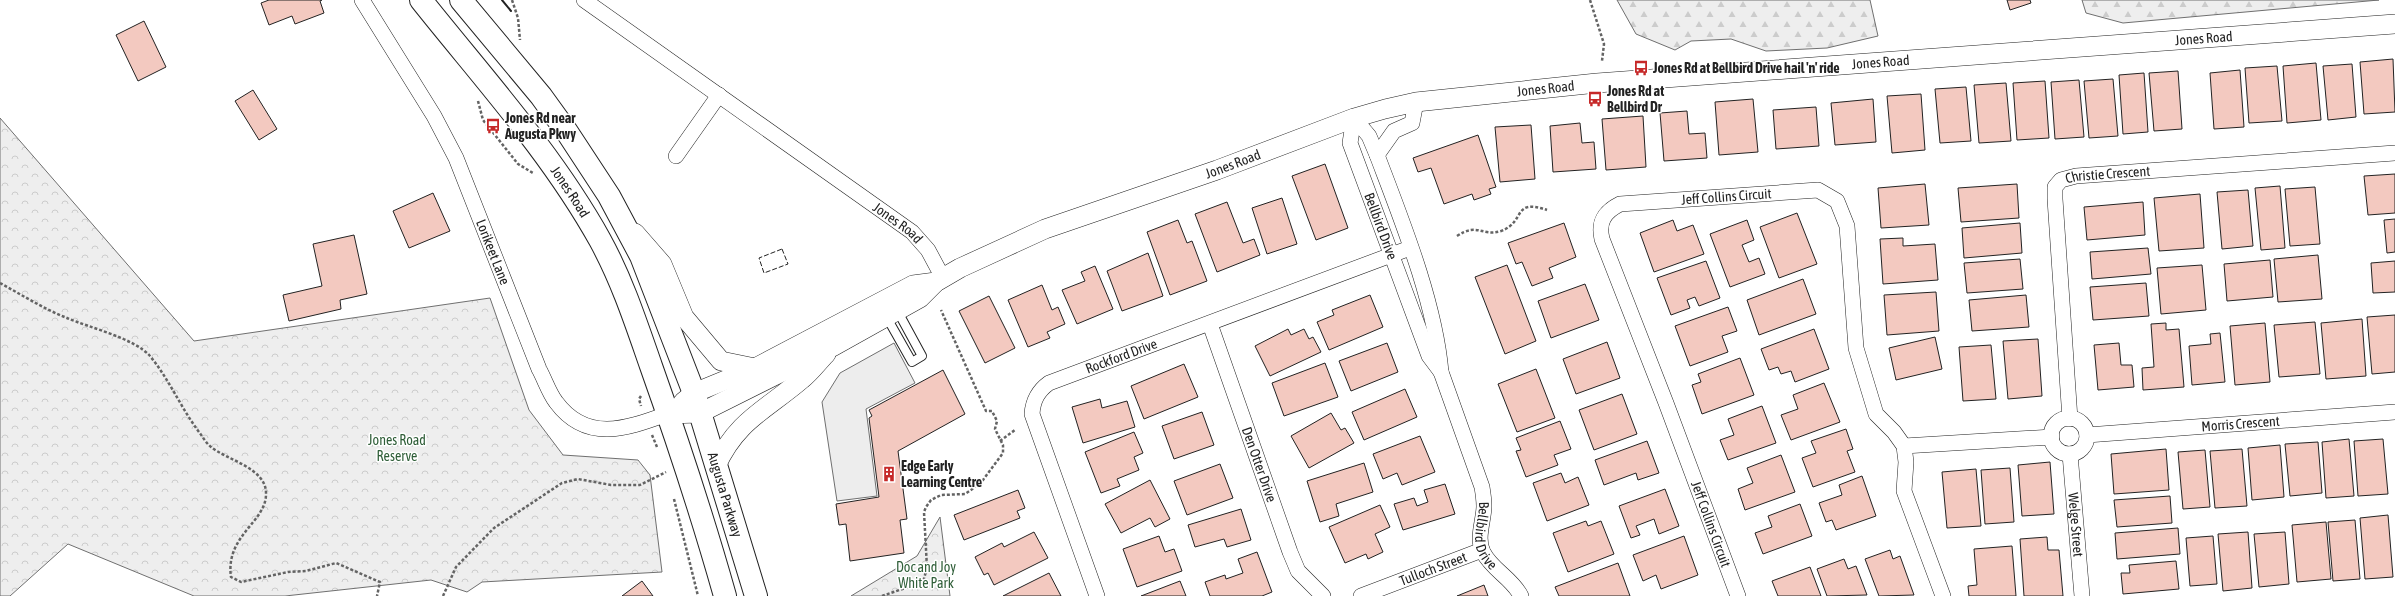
<svg xmlns="http://www.w3.org/2000/svg" width="2395" height="596" viewBox="0 0 2395 596" font-family="'Asap Condensed',sans-serif">
  <style>
    .forest { fill: url(#forest-firs); stroke: #6f6f6f }
    .park { fill: url(#park-crowns); stroke: #6f6f6f }
    .parking { fill: #ededed; stroke: #6f6f6f }
    .building { fill: #f3c9c0; stroke: #222 }
    .lines { fill: none; stroke-linecap: round; stroke-linejoin: round }
    .service-casing { stroke: #222; stroke-width: 10 }
    .minor-casing { stroke: #222; stroke-width: 16 }
    .tertiary-casing { stroke: #222; stroke-width: 20 }
    .primary-casing { stroke: #222; stroke-width: 24 }
    .path { stroke: #646464; stroke-width: 2.5; stroke-dasharray: 3 2; stroke-linecap: butt }
    .service { stroke: #fff; stroke-width: 8 }
    .minor { stroke: #fff; stroke-width: 15 }
    .tertiary { stroke: #fff; stroke-width: 19 }
    .primary { stroke: #fff; stroke-width: 22 }
    .fence { stroke: #222; stroke-width: 1; stroke-dasharray: 5 2; stroke-linecap: butt }
    .wall { stroke: #222; stroke-width: 2 }
    .labels { text-anchor: middle; stroke-width: 3; stroke-linejoin: round; paint-order: stroke }
    .street-label { font-size: 14px; fill: #222; stroke: #fff }
    .poi-label { font-size: 14px; font-weight: bold; fill: #222; stroke: #fff; text-anchor: start }
    .park-label { font-size: 14px; fill: #2f5e38; stroke: #fff }
  </style>
  <defs>
    <pattern id="forest-firs" width="22" height="20" patternUnits="userSpaceOnUse"><rect width="22" height="20" fill="#eee"/><path d="M5 1l3.5 6h-7zM16 11l3.5 6h-7z" fill="#ccc"/></pattern>
    <pattern id="park-crowns" width="20" height="18" patternUnits="userSpaceOnUse"><rect width="20" height="18" fill="#eee"/><path d="M2 6a3 3 0 1 1 6 0M12 15a3 3 0 1 1 6 0" fill="none" stroke="#ccc"/></pattern>
  </defs>
  <rect width="100%" height="100%" fill="#fff"/>
  <path class="forest" d="M1617,0h253l8,36 -51,12 -61,3 -35,-12 -40,2 -16,9 -39,-16z
    M2082,0h297l-256,23 -37,-10z"/>
  <path class="park" d="M0,118l194,223 296,-43 39,112 34,45 75,5 12,15 12,97 -180,10 -15,10 -36,-12 -146,16h-91l-126,-52 -58,52h-10z
    M940,517l10,79h-99l66,-40z"/>
  <path class="parking" d="M894,343l21,40 -49,26 11,87 -40,5 -15,-99 18,-29z"/>
  <path class="building" d="M269,0h53l-2,1 4,12 -29,11 -3,-8 -23,9 -8,-22z
    M2007,0h23l1,3 -21,7z
    M144,21l22,46 -28,14 -22,-46z
    M2393,59l2,53 -31,2 -4,-52z
    M2316,63l5,57 -34,3 -4,-57z
    M2352,64l4,53 -28,3 -5,-54z
    M2277,66l5,55 -33,2 -4,-55z
    M2240,70l4,57 -30,2 -4,-56z
    M2178,71l4,58 -28,2 -5,-58z
    M2144,73l4,59 -25,2 -4,-59z
    M2113,79l5,57 -29,2 -5,-57z
    M2079,80l5,57 -29,2 -4,-57z
    M2045,81l4,57 -32,2 -4,-57z
    M2006,83l5,58 -32,2 -5,-58z
    M1966,87l5,54 -31,2 -5,-54z
    M253,90l24,39 -18,11 -24,-39z
    M1921,94l4,56 -33,3 -5,-57z
    M1753,99l5,53 -39,3 -4,-53z
    M1873,99l3,43 -41,3 -4,-42z
    M1816,107l3,39 -43,3 -3,-39z
    M1687,111l2,23 16,-1 2,25 -43,3 -4,-48z
    M1643,116l3,51 -40,3 -4,-51z
    M1580,123l2,20 12,-1 2,27 -43,3 -3,-46z
    M1531,125l4,54 -35,3 -5,-55z
    M1478,135l18,52 -7,2 2,5 -17,6 -2,-6 -28,10 -13,-36 -13,4 -5,-14z
    M1325,164l23,64 -32,12 -24,-64z
    M2395,174v39l-27,2 -4,-39z
    M1925,184l4,41 -48,3 -3,-40z
    M2017,184l2,34 -58,4 -3,-34z
    M2280,186l5,62 -24,2 -6,-62z
    M2315,187l5,57 -30,2 -5,-57z
    M2248,190l5,56 -31,3 -5,-57z
    M433,193l17,38 -41,17 -16,-37z
    M2200,194l4,54 -45,3 -5,-53z
    M1282,198l15,46 -30,10 -15,-46z
    M1227,202l16,41 11,-4 6,16 -43,17 -22,-58z
    M2143,202l2,33 -58,5 -3,-33z
    M1797,213l20,51 -38,14 -19,-51z
    M2395,219v33l-8,1 -3,-33z
    M1178,220l9,23 5,-2 15,40 -37,14 -23,-63z
    M1673,220l4,11 16,-6 11,29 -50,18 -14,-39z
    M1747,220l7,20 -12,5 7,17 10,-4 6,16 -35,13 -20,-53z
    M1564,223l12,34 -27,11 4,10 -21,8 -10,-24 -6,2 -8,-21z
    M2020,223l2,30 -58,5 -2,-30z
    M354,235l13,59 -27,6 1,9 -52,12 -6,-26 39,-9 -9,-42z
    M1903,238v8l32,-2 3,36 -55,4 -3,-45z
    M2148,248l3,26 -59,5 -2,-27z
    M1148,253l15,43 -41,15 -15,-40z
    M2318,255l4,44 -44,3 -4,-43z
    M2020,259l3,30 -56,4 -3,-30z
    M2270,260l3,37 -46,4 -3,-37z
    M1706,261l14,37 -21,8 -4,-9 -8,3 3,8 -19,7 -14,-37z
    M2395,261v31l-22,1 -2,-30z
    M1507,265l29,76 -31,13 -30,-77z
    M2202,265l4,45 -45,4 -4,-46z
    M1095,266l18,43 -36,15 -15,-34 23,-9 -4,-9z
    M1803,279l13,35 -57,21 -12,-35z
    M2146,283l3,33 -56,4 -3,-33z
    M1585,284l14,36 -48,18 -13,-37z
    M1042,285l10,25 6,-3 7,17 -18,8 3,6 -22,9 -20,-47z
    M1936,292l3,39 -52,4 -3,-40z
    M1370,295l13,32 -54,23 -12,-28 17,-7 -2,-5z
    M2026,295l3,32 -57,4 -3,-31z
    M989,296l26,52 -30,15 -26,-52z
    M1728,307l9,24 -15,5 6,16 -38,14 -15,-40z
    M2395,315v57l-23,2 -5,-57z
    M2362,319l4,57 -40,3 -5,-56z
    M2315,322l5,52 -41,3 -5,-52z
    M2166,323v7l13,-1 5,58 -41,3 -1,-22 12,-1 -3,-43z
    M2265,323l5,59 -35,3 -5,-59z
    M1288,329l3,6 13,-6 5,10 4,-2 8,15 -51,24 -15,-30z
    M1814,329l15,40 -34,13 -4,-11 -10,3 -3,-7 -9,3 -8,-21z
    M2220,333l5,49 -33,3 -3,-39 22,-2 -1,-10z
    M1935,337l7,32 -46,11 -7,-32z
    M2038,339l4,57 -34,3 -5,-58z
    M1607,342l13,36 -44,16 -13,-35z
    M1387,343l11,29 -47,19 -12,-30z
    M2119,343l2,22h11l2,22 -36,3 -4,-45z
    M1991,345l5,54 -33,2 -4,-54z
    M1740,358l14,37 -52,19 -10,-29 9,-3 -3,-8z
    M1325,363l13,34 -54,19 -12,-33z
    M1184,364l14,33 -54,22 -13,-33z
    M1536,369l19,49 -38,14 -19,-48z
    M943,370l22,44 -67,37 9,68 -7,1 4,33 -54,8 -4,-37 -7,1 -3,-21 43,-7 -10,-79 3,-2 -3,-6z
    M1824,383l16,39 -49,18 -10,-25 17,-6 -5,-14z
    M1405,389l12,28 -53,23 -12,-28z
    M1622,394l15,40 -43,16 -15,-40z
    M1100,399l2,9 25,-7 8,26 -52,16 -11,-36z
    M1762,406l14,37 -48,17 -8,-20 14,-5 -6,-16z
    M1202,412l12,33 -40,14 -12,-33z
    M1331,413l10,17 4,-2 9,15 -45,25 -18,-32z
    M1560,421l11,28 -17,6 4,10 -32,12 -10,-26 5,-1 -5,-12z
    M1846,429l7,20 -6,2 8,21 -42,15 -11,-29 14,-5 -5,-12z
    M1134,432l9,21 -9,4 5,13 -22,9 3,7 -19,7 -16,-41z
    M1420,436l15,36 -33,13 -5,-12 -14,6 -10,-25z
    M2349,439l5,57 -28,2 -4,-56z
    M2383,439l5,55 -30,2 -4,-55z
    M1647,441l12,32 -21,7 -2,-7 -32,12 -9,-25z
    M2318,442l4,51 -32,3 -5,-52z
    M2280,445l4,52 -32,3 -4,-52z
    M2166,449l3,41 -55,4 -3,-40z
    M2242,449l5,57 -32,2 -5,-57z
    M2205,450l5,57 -27,2 -5,-57z
    M1781,455l14,37 -50,18 -7,-21 15,-6 -6,-15z
    M2050,462l4,52 -32,2 -4,-51z
    M1364,463l9,29 -37,12 3,12 -19,6 -13,-41z
    M1220,464l13,34 -46,17 -13,-34z
    M2010,468l4,54 -29,2 -4,-54z
    M1976,469l5,57 -34,2 -5,-56z
    M1561,473l4,10 13,-6 11,28 -42,16 -14,-38z
    M1862,476l14,40 -40,14 -4,-10 -6,2 -7,-19 23,-8 -3,-10z
    M1150,480l20,39 -15,8 -5,-9 -29,15 -16,-29z
    M1445,484l10,30 -52,16 -9,-26 20,-6 3,8 11,-4 -4,-12z
    M1665,489l14,37 -20,8 -5,-15 -18,7 4,9 -9,3 -12,-32z
    M1018,490l7,18 -8,3 3,7 -56,22 -10,-25z
    M2170,496l2,27 -55,4 -3,-27z
    M1800,504l12,32 -49,18 -8,-21 17,-6 -4,-11z
    M1380,505l10,22 -15,7 8,18 -15,7 -2,-5 -21,9 -16,-36z
    M1241,509l10,31 -24,7 -3,-8 -29,8 -7,-22z
    M2388,515l5,62 -28,2 -5,-61z
    M2355,520l5,59 -27,2 -5,-59z
    M1586,521l2,5 13,-5 13,33 -46,18 -15,-39z
    M2326,522l5,57 -34,3 -5,-57z
    M2178,528l2,26 -63,5 -2,-26z
    M1034,532l14,26 -54,27 -6,-12 -4,2 -9,-18 27,-14 2,4z
    M2248,532l4,56 -29,3 -5,-57z
    M2285,532l4,52 -30,3 -5,-53z
    M1159,536l6,16 9,-3 8,22 -45,16 -14,-38z
    M1684,536l14,39 -37,14 -5,-14 -13,6 -10,-26z
    M2213,536l4,48 -27,2 -4,-48z
    M2047,537l1,13h11l4,46h-39l-4,-57z
    M2012,546l4,50h-47l-1,-10 9,-1 -3,-36z
    M1890,550l3,9 7,-3 14,39 -35,1 -14,-37z
    M1257,552l15,40 -10,4h-52l-5,-14 20,-7 1,4 17,-6 -5,-14z
    M1844,559l4,10 8,-3 11,29 -40,1 -10,-27z
    M2176,561l3,28 -56,5 -2,-21h9l-1,-8z
    M1618,563l12,33h-71l-4,-9z
    M1810,567l11,29h-43l-6,-15z
    M1049,573l12,23h-58z
    M642,581l11,15h-31z
    M1180,581l6,15h-45z
    M1484,585l4,11h-31z"/>
  <g class="lines">
    <g class="service-casing">
      <path id="service" d="M886,316l26,46 10,-6 -25,-46"/>
    </g>
    <g class="minor-casing">
      <g id="minor">
        <path id="s1" d="M362,0l72,116 22,42 83,211c6,11 10,24 17,33 31,42 72,26 111,12"/>
        <path id="s2" d="M584,0l328,232 16,18 15,28"/>
        <path id="s3" d="M1354,118l15,18 8,19c25,66 58,147 64,217l41,115c1,6 2,13 2,19 0,14 -8,32 -1,46 9,18 29,26 38,44"/>
        <path id="s4" d="M1354,118l-4,25 79,213 12,16"/>
        <path d="M1377,155l17,-24 18,-8 4,-21"/>
        <path d="M676,156l43,-61"/>
        <path id="s5" d="M1210,324l80,228 8,19 25,25"/>
        <circle cx="2069" cy="436" r="18"/>
        <path id="s6" d="M2070,419l-15,-220v-12l6,-7 15,-4 319,-23"/>
        <path id="s7" d="M2087,435l308,-23"/>
        <path d="M1904,446l148,-9"/>
        <path id="s8" d="M2070,454l12,142"/>
        <path id="s9" d="M1097,596l-65,-182c1,-14 6,-23 17,-31l361,-135"/>
        <path id="s10" d="M1361,596l121,-46"/>
        <path id="s11" d="M1738,596l-72,-193 -64,-164c-4,-17 2,-27 18,-35l198,-14 19,11 10,25 9,122 20,66 18,18 10,14 2,16 -2,29 39,105"/>
      </g>
    </g>
    <g class="tertiary-casing">
      <g id="tertiary">
        <path d="M635,233l27,31 22,53 37,44 34,7"/>
        <path d="M683,402l11,-9 61,-25 158,-83 23,-3"/>
        <path id="s12" d="M667,414l33,-1 134,-67 86,-48 16,-16 24,-14 85,-39 172,-59 137,-52 31,-9 31,-7 181,-19 798,-59"/>
        <path d="M716,466c21,-46 50,-56 86,-87 9,-7 16,-17 24,-25"/>
      </g>
    </g>
    <g class="primary-casing">
      <g id="primary">
        <path id="s13" d="M421,0c62,78 130,152 179,240 22,40 36,83 51,126 27,76 52,152 74,230"/>
        <path id="s14" d="M461,0l80,96 26,36 42,64 32,60 53,137 62,203"/>
      </g>
    </g>
    <path class="path" d="M512,0l6,18 2,22
      M1590,0l14,44 -2,17
      M478,101l5,19 35,44 15,9
      M1457,236c21,-14 25,1 44,-5 25,-9 11,-33 46,-21
      M0,283c22,12 44,26 67,35 23,10 67,20 83,38 19,23 31,52 49,76 4,5 7,11 12,15 16,13 55,21 55,46 1,29 -41,42 -35,84l10,5 47,-10 18,-1 30,-8 44,19 -3,14
      M641,396l-2,3 2,7
      M652,435l5,12
      M1000,441l15,-11
      M674,499l24,97
      M443,596l13,-29 38,-39 68,-45 16,-4 33,6h29l26,-13
      M882,596l41,-14 4,-14 -3,-56 2,-5 5,-7 10,-5 24,-1 6,-4 12,-10 20,-27v-8l-8,-16 2,-8 -5,-10h-6l-45,-101"/>
    <use href="#service" class="service"/>
    <use href="#minor" class="minor"/>
    <use href="#tertiary" class="tertiary"/>
    <use href="#primary" class="primary"/>
    <path class="fence" d="M782,249l6,15 -24,9 -5,-15z"/>
    <path class="wall" d="M502,0l9,11"/>
  </g>
  <defs>
    <g id="bus-bare" transform="scale(1.2)"><path d="M-5-6H5V4H4V6H2V4H-2V6H-4V4H-5ZM-3.5-4V0h7V-4ZM-3.5 1.2v1.5H-2V1.2ZM2 1.2v1.5H3.5V1.2Z" fill="#c62828" stroke="#fff" stroke-width="2.5" paint-order="stroke"/></g>
    <g id="building-bare" transform="scale(1.2)"><path d="M-4-6H4V6H1V3H-1V6H-4ZM-2.5-4.3h1.7v1.8h-1.7ZM.8-4.3h1.7v1.8H.8ZM-2.5-1h1.7V.8h-1.7ZM.8-1h1.7V.8H.8Z" fill="#c62828" stroke="#fff" stroke-width="2.5" paint-order="stroke"/></g>
  </defs>
  <g fill-rule="evenodd">
    <use href="#bus-bare" x="1641" y="68"/>
    <use href="#bus-bare" x="1595" y="99"/>
    <use href="#bus-bare" x="493" y="126"/>
    <use href="#building-bare" x="889" y="474"/>
  </g>
  <g class="labels">
    <g class="street-label">
      <text dy="5" stroke="none"><textPath href="#s12" startOffset="1608">Jones Road</textPath></text>
      <text dy="5" stroke="none"><textPath href="#s12" startOffset="1284">Jones Road</textPath></text>
      <text dy="5" stroke="none"><textPath href="#s12" startOffset="948">Jones Road</textPath></text>
      <text dy="5" stroke="none"><textPath href="#s12" startOffset="624">Jones Road</textPath></text>
      <text dy="5" stroke="none"><textPath href="#s6" startOffset="289">Christie Crescent</textPath></text>
      <text dy="5" stroke="none"><textPath href="#s13" startOffset="243">Jones Road</textPath></text>
      <text dy="5" stroke="none"><textPath href="#s11" startOffset="532">Jeff Collins Circuit</textPath></text>
      <text dy="5" stroke="none"><textPath href="#s2" startOffset="385">Jones Road</textPath></text>
      <text dy="5" stroke="none"><textPath href="#s4" startOffset="114">Bellbird Drive</textPath></text>
      <text dy="5" stroke="none"><textPath href="#s1" startOffset="285">Lorikeet Lane</textPath></text>
      <text dy="5" stroke="none"><textPath href="#s9" startOffset="307">Rockford Drive</textPath></text>
      <text dy="5" stroke="none"><textPath href="#s7" startOffset="154">Morris Crescent</textPath></text>
      <text dy="5" stroke="none"><textPath href="#s5" startOffset="149">Den Otter Drive</textPath></text>
      <text dy="5" stroke="none"><textPath href="#s14" startOffset="567">Augusta Parkway</textPath></text>
      <text transform="translate(1711 524) rotate(70)" y="5">Jeff Collins Circuit</text>
      <text dy="5" stroke="none"><textPath href="#s8" startOffset="71">Welge Street</textPath></text>
      <text dy="5" stroke="none"><textPath href="#s3" startOffset="443">Bellbird Drive</textPath></text>
      <text dy="5" stroke="none"><textPath href="#s10" startOffset="77">Tulloch Street</textPath></text>
    </g>
    <g class="poi-label">
      <text x="1653" y="73">Jones Rd at Bellbird Drive hail 'n' ride</text>
      <text x="1607" y="96">Jones Rd at<tspan x="1607" dy="16">Bellbird Dr</tspan></text>
      <text x="505" y="123">Jones Rd near<tspan x="505" dy="16">Augusta Pkwy</tspan></text>
      <text x="901" y="471">Edge Early<tspan x="901" dy="16">Learning Centre</tspan></text>
    </g>
    <g class="park-label">
      <text x="397" y="445">Jones Road<tspan x="397" dy="16">Reserve</tspan></text>
      <text x="926" y="572">Doc and Joy<tspan x="926" dy="16">White Park</tspan></text>
    </g>
  </g>
</svg>
